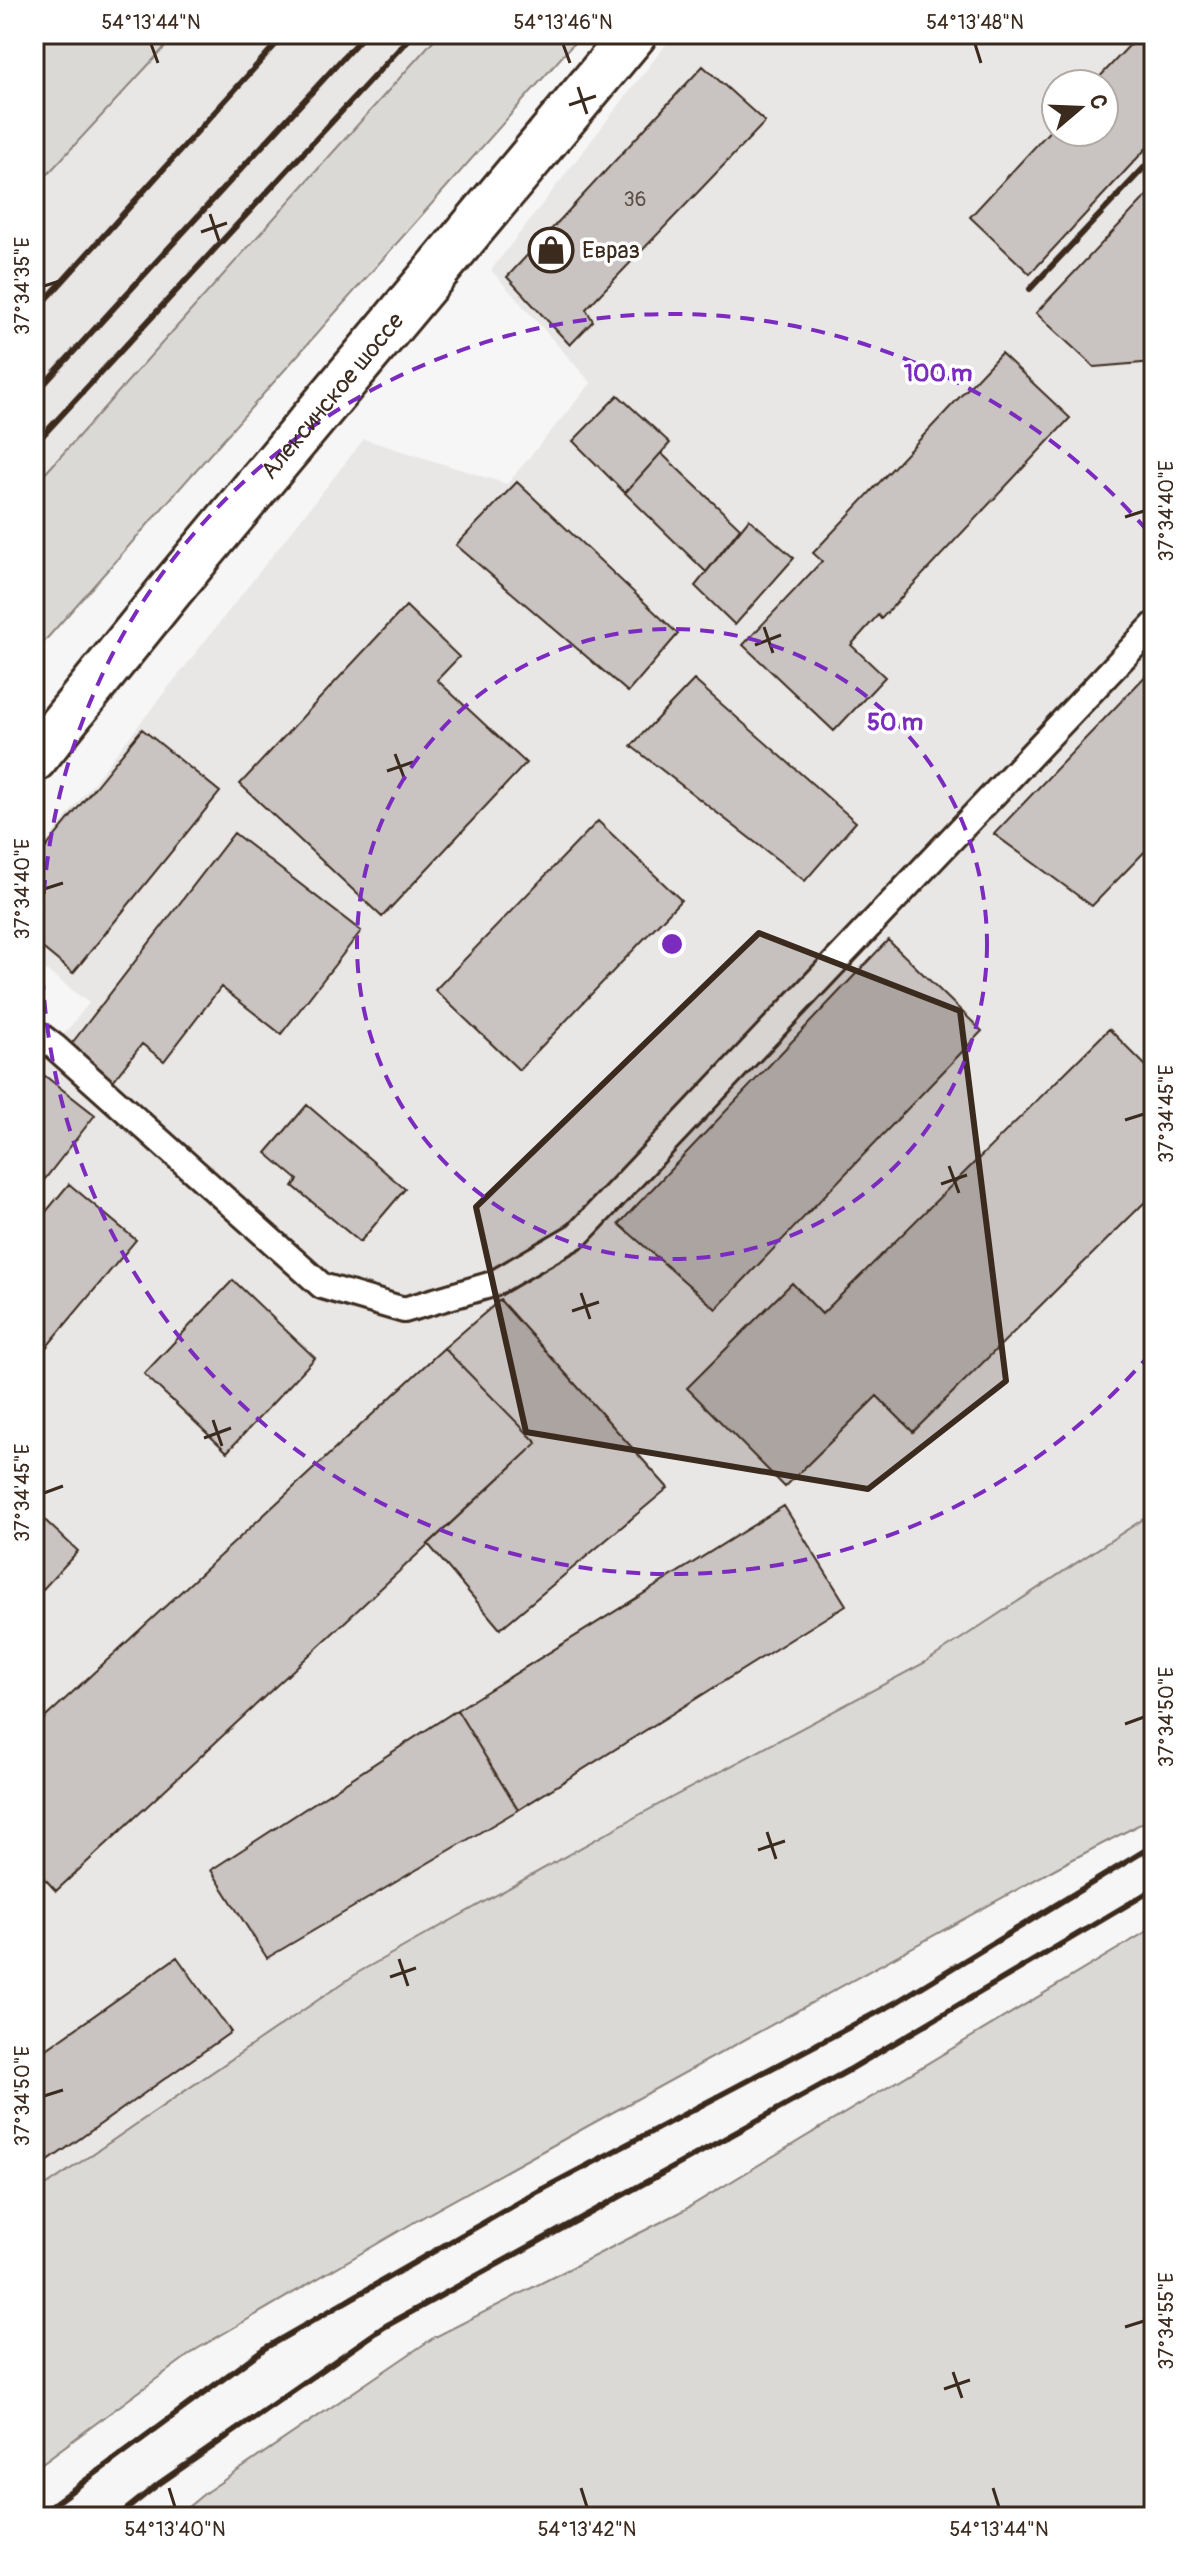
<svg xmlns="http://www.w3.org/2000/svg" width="1188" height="2551" viewBox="0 0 1188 2551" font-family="Pangolin,sans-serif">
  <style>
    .built { fill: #e9e7e6; fill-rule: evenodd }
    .green { fill: #dbd9d6; stroke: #8b827a; stroke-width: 2 }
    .building { fill: #c9c3c1; stroke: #3b2a1e; stroke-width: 2 }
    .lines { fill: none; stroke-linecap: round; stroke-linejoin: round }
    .service-casing { stroke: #3b2a1e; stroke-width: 30 }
    .secondary-casing { stroke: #3b2a1e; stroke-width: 50 }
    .service { stroke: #fff; stroke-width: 24 }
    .secondary { stroke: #fff; stroke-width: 44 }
    .rail { stroke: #3b2a1e; stroke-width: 6 }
    .marked { fill: #3b2a1e; fill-opacity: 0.2; stroke: #3b2a1e; stroke-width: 6; stroke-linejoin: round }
    .ticks { fill: none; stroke: #3b2a1e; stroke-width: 3 }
    .ring { fill: none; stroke: #7b2cbf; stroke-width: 4; stroke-dasharray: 14 10 }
    .labels { text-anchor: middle; stroke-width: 7; stroke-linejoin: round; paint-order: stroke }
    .number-label { font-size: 20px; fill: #5e5047 }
    .poi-label { font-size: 24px; fill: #3b2a1e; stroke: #fff; text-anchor: start }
    .street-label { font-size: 24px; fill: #3b2a1e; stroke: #fff }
    .centre { fill: #7b2cbf; stroke: #fff; stroke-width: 4 }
    .ring-label { font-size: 24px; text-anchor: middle; font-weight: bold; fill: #7b2cbf; stroke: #fff; stroke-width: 7; stroke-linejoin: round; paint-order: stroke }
    .neatline { fill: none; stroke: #3b2a1e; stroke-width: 3 }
    .ticks-label { font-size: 20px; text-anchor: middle; fill: #3b2a1e }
  </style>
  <rect width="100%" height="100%" fill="#f7f6f6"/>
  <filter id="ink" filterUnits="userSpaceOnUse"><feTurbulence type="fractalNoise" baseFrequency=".0125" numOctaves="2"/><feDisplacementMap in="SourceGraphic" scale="16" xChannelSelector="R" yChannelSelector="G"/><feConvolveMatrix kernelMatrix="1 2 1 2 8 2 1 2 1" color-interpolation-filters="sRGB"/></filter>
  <g filter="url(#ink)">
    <path class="built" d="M177,34h262l-405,452v-297z
      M674,34h480v1478l-230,151 -285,152 -280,157 -325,222v-1123l55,-68 -55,-42v-103l330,-419 143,45 84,-101 -100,-113zM1056,84h48v48h-48z"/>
    <path class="green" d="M34,34h143l-143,155z
      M439,34h143l-548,619v-167z
      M1154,1512v305l-96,50 -628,346 -233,136 -163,120v-275l325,-222 280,-157 285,-152z
      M1154,1927v574l-16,16h-962l29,-24 228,-155 246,-125z"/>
    <path class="building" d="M1140,34h14v106l-124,134 -60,-57 86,-93v8h48v-48h-11z
      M703,66l62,56 -179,187 7,12 -23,24 -63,-68z
      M1154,188v174l-60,5 -58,-54z
      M1001,353l69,65 -189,201 -3,-4 -27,30 34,32 -51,54 -91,-86 79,-84 -9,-8z
      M618,395l52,48 -45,50 -52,-52z
      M661,453l79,75 -34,44 -81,-79z
      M517,482l161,152 -50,58 -172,-147z
      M749,519l45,39 -59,67 -40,-39z
      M406,606l53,51 -22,23 89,83 -144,154 -142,-133z
      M1154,667v175l-62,64 -98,-72z
      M694,680l162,142 -51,59 -174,-135z
      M142,729l78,63 -147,181 -39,-32v-79z
      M598,821l83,79 -162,170 -84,-80z
      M234,833l127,98 -80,103 -60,-47 -57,74 -22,-17 -29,37 -44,-34z
      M888,940l94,91 -266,278 -97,-85z
      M1109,1029l45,45v119l-241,239 -36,-36 -92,91 -98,-99 105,-105 30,31z
      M40,1072l55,43 -61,78v-114z
      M307,1105l98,84 -45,53 -67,-56 5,-6 -32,-27z
      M69,1184l67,56 -102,122v-136z
      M233,1280l82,78 -88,94 -83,-78z
      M500,1300l168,188 -168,141 -72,-85 109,-101 -93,-95z
      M444,1348l93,95 -481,448 -22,-24v-139z
      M784,1506l62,99 -328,205 -61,-100z
      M34,1510l44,41 -44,48z
      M457,1710l61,100 -251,148 -56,-88z
      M177,1957l54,75 -197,139v-113z"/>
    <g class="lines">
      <g class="service-casing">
        <path id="service" d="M34,1031l21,16 267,239 82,24 89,-26 84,-49 577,-610"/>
      </g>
      <g class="secondary-casing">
        <g id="secondary">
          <path id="s1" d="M34,759l137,-170 463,-555"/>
        </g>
      </g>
      <use href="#service" class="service"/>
      <use href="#secondary" class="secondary"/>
      <path class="rail" d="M1030,289l124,-132
        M34,313l251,-279
        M34,395l331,-361
        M34,445l379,-411
        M36,2517l229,-169 274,-157 356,-188 259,-158
        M117,2517l40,-32 227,-158 465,-257 305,-181"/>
    </g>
  </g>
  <path class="marked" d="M759,933l201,78 46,370 -138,108 -342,-57 -50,-225z"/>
  <path class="ticks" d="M151,44l7,19M563,44l7,19M975,44l6,19M578,87l9,27M569,105l27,-9M210,214l9,27M201,232l26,-9M44,286l19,-6M1125,517l19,-6M764,627l9,26M755,645l26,-10M395,754l10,26M387,771l26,-9M44,889l19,-6M1125,1120l19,-6M949,1166l10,27M941,1184l26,-9M581,1293l9,26M572,1311l27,-9M213,1420l9,26M204,1438l27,-10M44,1493l19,-7M1125,1724l19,-7M767,1832l9,27M758,1850l27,-9M399,1959l9,27M390,1977l26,-9M44,2096l19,-6M1125,2327l19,-6M953,2372l9,26M944,2389l26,-9M169,2488l6,19M581,2488l6,19M993,2488l6,19"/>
  <g class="ring">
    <circle cx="672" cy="944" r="315"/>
    <path d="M1151 1353A630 630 0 1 1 1151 535"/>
  </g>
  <defs>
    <g id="shop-ring" transform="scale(2.3)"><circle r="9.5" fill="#fff" stroke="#3b2a1e" stroke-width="1.5"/><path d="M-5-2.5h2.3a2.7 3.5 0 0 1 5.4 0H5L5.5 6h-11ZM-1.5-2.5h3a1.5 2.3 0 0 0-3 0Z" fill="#3b2a1e"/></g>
  </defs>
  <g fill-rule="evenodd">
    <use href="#shop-ring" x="551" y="250"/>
  </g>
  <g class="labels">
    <g class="number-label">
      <text x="635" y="206">36</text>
    </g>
    <g class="poi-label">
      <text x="582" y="258">Евраз</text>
    </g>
    <g class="street-label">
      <text dy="8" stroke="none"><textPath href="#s1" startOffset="470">Алексинское шоссе</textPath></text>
    </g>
  </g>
  <circle cx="672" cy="944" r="12" class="centre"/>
  <g class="ring-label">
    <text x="938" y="381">100 m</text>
    <text x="895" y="730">50 m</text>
  </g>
  <rect width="1188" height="2551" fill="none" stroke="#fff" stroke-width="88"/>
  <g transform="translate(1080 108) rotate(71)"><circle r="38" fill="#ffffff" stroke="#b1aaa5" stroke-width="2"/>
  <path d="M0-6L14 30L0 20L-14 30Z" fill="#3b2a1e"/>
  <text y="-12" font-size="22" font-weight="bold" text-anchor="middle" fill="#3b2a1e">С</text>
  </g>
  <rect x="44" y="44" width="1100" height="2463" class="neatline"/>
  <g class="ticks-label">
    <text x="151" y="29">54°13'44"N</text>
    <text x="563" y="29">54°13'46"N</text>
    <text x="975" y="29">54°13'48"N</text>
    <text transform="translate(22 286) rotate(-90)" y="7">37°34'35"E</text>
    <text transform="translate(1166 511) rotate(-90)" y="7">37°34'40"E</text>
    <text transform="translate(22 889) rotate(-90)" y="7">37°34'40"E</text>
    <text transform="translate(1166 1114) rotate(-90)" y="7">37°34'45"E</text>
    <text transform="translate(22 1493) rotate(-90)" y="7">37°34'45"E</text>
    <text transform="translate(1166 1717) rotate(-90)" y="7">37°34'50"E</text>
    <text transform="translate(22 2096) rotate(-90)" y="7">37°34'50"E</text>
    <text transform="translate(1166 2321) rotate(-90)" y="7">37°34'55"E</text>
    <text x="175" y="2536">54°13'40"N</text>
    <text x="587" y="2536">54°13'42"N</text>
    <text x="999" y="2536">54°13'44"N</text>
  </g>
</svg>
